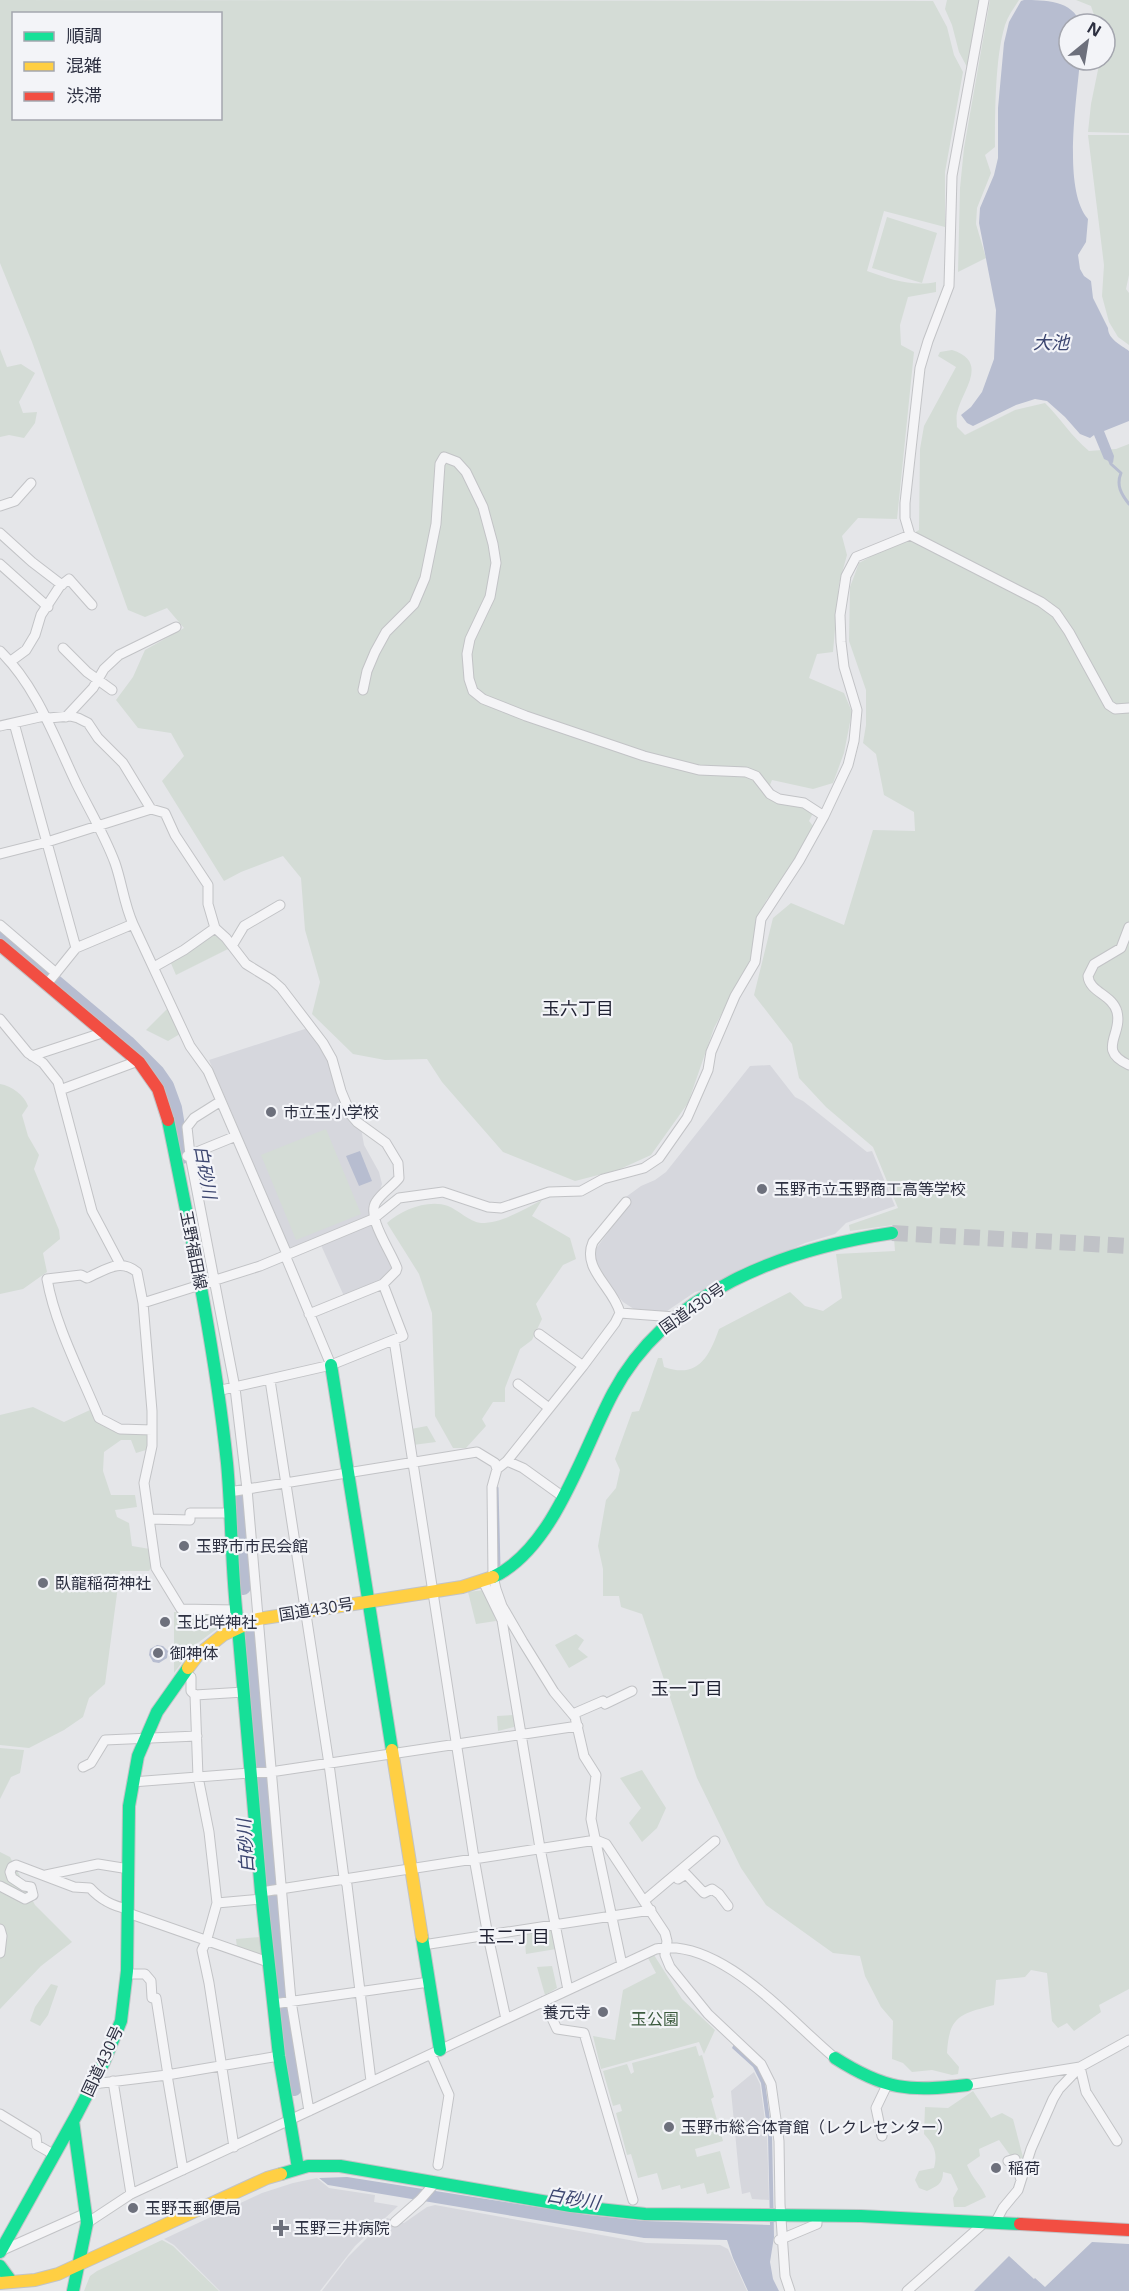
<svg xmlns="http://www.w3.org/2000/svg" width="1129" height="2291" viewBox="0 0 1129 2291" font-family="'Open Sans','Noto Sans JP',sans-serif">
  <style>
    .built { fill: #d6d7dd }
    .green { fill: #d4dcd6; fill-rule: evenodd }
    .water { fill: #b7bdd0 }
    .lines { fill: none; stroke-linecap: round; stroke-linejoin: round }
    .stream { stroke: #b7bdd0; stroke-width: 3 }
    .river { stroke: #b7bdd0; stroke-width: 16 }
    .highway-tunnel { stroke: #c0c2c7; stroke-width: 16; stroke-dasharray: 16 8; stroke-linecap: butt }
    .street-casing { stroke: #c2c3c6; stroke-width: 11 }
    .fast-casing { stroke: #c2c3c6; stroke-width: 14 }
    .slow-casing { stroke: #c2c3c6; stroke-width: 14 }
    .jam-casing { stroke: #c2c3c6; stroke-width: 14 }
    .street { stroke: #f4f4f6; stroke-width: 9 }
    .fast { stroke: #16e098; stroke-width: 12 }
    .slow { stroke: #ffcf43; stroke-width: 12 }
    .jam { stroke: #f24e42; stroke-width: 12 }
    .poi-dot { fill: #6d707c; stroke: #f3f4f8; stroke-width: 2 }
    .labels { text-anchor: middle; stroke-width: 4.5; stroke-linejoin: round; paint-order: stroke }
    .poi-label { font-size: 16px; fill: #2d3041; stroke: #f3f4f8; text-anchor: start }
    .street-label { font-size: 16px; fill: #2d3041; stroke: #f3f4f8 }
    .park-label { font-size: 16px; fill: #3c5b3e; stroke: #f3f4f8 }
    .water-label { font-size: 18px; font-style: italic; fill: #3c4670; stroke: #f3f4f8 }
    .neighbourhood-label { font-size: 18px; fill: #1f2132; stroke: #f3f4f8 }
  </style>
  <rect width="100%" height="100%" fill="#e5e6e9"/>
  <path class="built" d="M308,1028l21,34 32,66 3,17 15,27 3,12 -10,30 -79,35 -4,-3 -80,-186z
    M770,1065l25,32 8,4 64,51 5,-1 23,55 -49,17 -11,11 -30,9 -102,47 -8,2 -28,19h-30l-14,-9 -16,-19 -13,-21 1,-12 31,-42 -7,-6 22,-16 14,-6 11,-8 84,-106z
    M371,1223l22,45 -14,15 -35,13 -24,-53z
    M754,2072l6,12 7,51 2,65 -17,-1 -2,-7 -8,2 -3,-20 -8,-83z
    M317,2178l12,10 46,7 -1,7 24,4 -43,40 -35,45h-100l-46,-46 -10,-6 98,-46 31,-10z
    M435,2205l211,38 74,2 8,4 19,42h-425l26,-34 39,-39 17,5 23,-16z"/>
  <path class="green" d="M0,0l933,1 14,26 7,28 9,17 -18,100v55l-61,-16 -17,60c22,8 46,16 69,11v10l-28,5 -8,28 1,20 13,7 -17,167 -39,-1 -16,18 5,19 -8,29 -6,68 -16,2 -8,24 35,15 8,19 -8,41 -11,30 -20,6 -41,-9 -6,15 37,11 10,7 -4,8 5,6 -36,62 -11,10 -11,21 -3,35 -39,73 -26,75 -37,52 -33,15 -43,11 -72,-29 -61,-70 -15,-23 -42,1 -32,-6 -41,-40 8,-32 -15,-52 -4,-52 -18,-22 -42,16 -17,9 -62,-100 22,-25 -13,-23 -33,-5 -22,-28 17,-23 12,-27 39,-22 -17,-20 -22,9 -17,-7 -96,-268 -32,-79zM14,14h206v104h-206z
    M947,0h33l-13,67 -8,-15 -7,-27 -7,-16z
    M990,0h29c-5,8 -11,16 -14,25 -10,33 -10,87 -10,122l-10,8 6,18 -14,35 -1,16 10,34 -28,14 2,-84 4,-40z
    M1076,0h53v133l-41,-1 3,-28 9,-44h5v-36h-8l-6,-18z
    M1088,135h41v140l-3,14 3,4v52l-11,-8 -9,-15 -7,-26 2,-31z
    M887,217l50,16 -15,50 -50,-15z
    M0,349l7,18 14,-3 14,9 -16,29 4,11 14,-1 -2,11 -11,15 -15,-3 -9,2z
    M952,350c38,12 10,40 5,63 -1,4 0,10 0,14l8,8 50,-25 30,-7c16,16 27,34 44,48l27,-2 13,-5v1545l-30,16 2,7 -27,19 -7,-8 -9,5 -6,-7 -5,-48 -16,-3 -6,7 -29,3 -2,25c-34,9 -45,11 -47,48l12,14 -1,7 -6,1 -20,-5 -20,2 -9,-9 -11,-4 1,-38 -12,-14 -16,-31 -5,-20 -27,-3 -67,-48 -25,-37 -44,-90 -55,-164 -21,-7 -2,-11h-16v-27l-5,-23 8,-46 10,-12 4,-18 -5,-11 17,-47 7,-1c7,-17 12,-35 19,-53h4l2,9c34,12 45,-10 55,-38l71,-37 15,14 18,5 19,-13 -6,-44 59,-3 -2,-26 -43,6 -1,-6 49,-17 -25,-61 -47,-40 -27,-29 -7,-34 -38,-49 19,-77 18,-15 53,22 29,-95 42,1 -1,-19 -30,-17 -8,-41 -13,-11 3,-18v-35l-17,-49 1,-54 9,-24 60,-33 1,-81 4,-23 32,-59 -18,-11 2,-4z
    M213,931l17,17 -54,27 -6,-14z
    M169,1007l11,27 -12,7 -22,-11z
    M0,1084c12,2 24,11 28,22l-6,9 6,21 11,19 -5,14 25,61 1,9 -17,14 4,19 -24,17 -23,5z
    M326,1129l35,85 -65,26 -35,-85z
    M542,1200l-10,16 38,22 6,21 -13,6 -27,39 6,15 -10,21 -12,9 -15,39v14h-12l-11,17 4,7 -20,22h-13l-18,-32 -3,-103 -13,-39 -32,-51c14,-13 41,-24 61,-17 10,4 22,16 33,17 22,0 43,-14 61,-23z
    M33,1407l31,15 26,-12c11,23 34,20 57,22l2,10 -3,8 -10,3 -5,-13h-10l-17,12 -1,19 8,24h24l2,12 -22,3 2,7 12,6 3,23 18,3 2,16 -3,6h-29l-15,113 -16,14 -6,19 -19,13 -35,18 -29,-3v-330z
    M427,1426l9,16 -23,3 -2,-16z
    M484,1590l12,31 -20,3 -8,-32z
    M174,1612h50l-2,13 -27,20 -21,28z
    M576,1634l8,6 -6,9 10,8 -19,11 -14,-23z
    M514,1715v12l-16,4 -1,-15z
    M0,1748l24,2 -4,23 -9,4 -11,22z
    M642,1770l24,38 -9,20 -15,14 -13,-19 12,-15 -21,-30z
    M0,1852l10,5 25,48 37,37 -31,24 -41,43z
    M553,1929l3,20 -30,5 -2,-20z
    M260,1937l1,16 -2,2 -22,-7 -1,-9z
    M654,1955l28,44 33,31 -11,24 -5,-12 -98,27 -8,-33 22,4 8,-50 33,-17 -8,-15z
    M552,1966l5,22 -12,7 -8,-28z
    M51,1984l7,2 -10,29 -8,11 -10,-5 5,-14z
    M696,2046l3,10 3,-1 12,42 -3,2 12,42 -28,8 2,8 23,-6 10,37 -23,6 -3,-11 -23,6 -1,-4 -18,5 -5,-17 -19,5 -7,-24 -4,1 -11,-42 6,-2 -2,-7 -7,2 -10,-35 24,-7 4,10 3,-2 -2,-9z
    M973,2091l18,27 11,-5 11,6 11,42 -3,9 -22,-30 -20,9 1,7 -13,9c5,13 14,20 19,32l-21,10h-11l-1,-9 5,-9 -7,-15 -8,-2c0,12 -6,14 -16,19l-8,-3 -4,-8 4,-9 15,-3c4,-15 0,-23 -10,-34l1,-27 23,1z
    M162,2240l11,6 46,45h-135l6,-15 7,-5z"/>
  <path class="water" d="M1024,0c19,0 50,0 56,24h-11v36h11c-3,39 -18,129 8,159l-2,23 -8,13 2,14 4,7 7,5 2,17 15,30c0,11 13,17 21,23v70l-25,10 10,25 -1,7 -9,-4 -10,-24 -4,3 -10,-4 -15,-17 -18,-16 -12,-2 -19,6 -43,21 -6,-3 -6,-8 10,-8 11,-15 12,-33 2,-49 -17,-87 1,-15 14,-33 4,-17v-50l6,-65 5,-21 12,-21z
    M360,1151l12,30 -13,5 -13,-30z
    M157,1645l6,1 5,5 -1,7 -8,5 -6,-1 -4,-7 1,-6z
    M734,2044l22,21 9,17 7,53 1,49 1,53 -4,25 3,17 6,12h-31l-15,-33 -6,-18 -83,-2 -316,-53 -9,-7 28,-1 241,38 57,6 125,4 -2,-90 -7,-52 -8,-16 -21,-19z
    M1092,2242l37,2v47h-155l35,-35 25,23 1,-1 10,9z"/>
  <g class="lines">
    <path class="stream" d="M1109,459l2,5 10,9c-5,12 0,21 8,31
      M497,1488l2,79"/>
    <path class="river" d="M0,936l127,107 30,30 9,13 8,22 8,48
      M237,1495l6,92
      M250,1636l19,258 11,105 14,89"/>
    <path class="highway-tunnel" d="M892,1233l237,13"/>
    <g class="street-casing">
      <path id="street" d="M0,506l15,-5 16,-18
        M0,533l32,29 30,23
        M910,535l-5,-17v-15l15,-135 8,-27 21,-55 3,-110 32,-176
        M0,564l48,43
        M63,648l24,24 25,18
        M0,651c37,36 55,88 77,134 13,26 28,51 38,78 7,20 9,41 18,61l57,122 18,25 79,183
        M11,661l15,-11 9,-15 6,-20 19,-29 9,-7 23,26
        M363,690l4,-19 8,-19 11,-20 28,-28 11,-26 11,-54 4,-60 4,-7 13,5 9,10 17,35 10,37 3,19 -6,34 -20,42 -3,15 2,25 4,12 10,8 43,17 118,40 55,14 47,2 10,4 14,18 9,5 25,4 20,13
        M66,717l27,-29 11,-19 15,-14 57,-28
        M14,723l62,225 -29,36
        M0,726l44,-10 5,2 21,-2 8,2 10,5 10,15 25,25 28,46
        M0,854l47,-12 104,-33 14,4 10,22 33,50v19l7,24 11,10 20,26 26,16 9,8 42,55 9,16 9,32 10,24 6,7 29,21 12,20 1,15c-7,9 -17,14 -23,24 -10,15 15,49 21,66l-1,3 -13,13 -74,30
        M0,925l56,48
        M1129,927l-8,21 -27,16 -6,12c1,16 25,19 29,36 6,23 -21,38 12,53
        M232,946l12,-20 36,-21
        M76,948l57,-24
        M154,967l30,-17 31,-22
        M0,1019l28,34 15,10 15,19 34,129 28,53
        M32,1056l73,-24
        M60,1090l78,-29
        M221,1101l-27,17 -7,9 3,28 45,233 12,101 44,512 18,110
        M187,1156l49,-20
        M626,1202l-33,40c-12,27 21,46 27,71l55,4
        M285,1255l46,110
        M143,1303l117,-37 113,-47 26,-21 44,-6 45,15 13,1 48,-16 32,-1 22,-12 41,-11 15,-10 28,-40 21,-48 3,-18 24,-56 20,-34 6,-43 38,-58 25,-45 24,-51 6,-24 3,-31 -13,-43 -3,-25 -1,-27 6,-39 10,-19 54,-22 131,67 15,11 13,19 40,73 6,4 14,-1
        M620,1313l-5,10 -32,43 -76,95 -10,8 -5,18 1,89 3,13 6,17 21,36 31,50 21,25 9,39 12,19 -5,44 31,146
        M539,1334l44,32
        M394,1340l80,518 14,78 18,83
        M270,1380l59,384 15,114 3,7 24,196
        M518,1384l31,24
        M217,1391l114,-26 72,-29 -20,-52
        M152,1430l-32,-1 -21,-11c-18,-44 -44,-93 -52,-139l34,-4 6,3c19,-8 32,-20 50,-6l6,31 9,108v35l-8,37 12,85 25,41 55,1
        M507,1461l16,7 39,28
        M229,1492l248,-40 18,11 2,6
        M149,1519l41,1v-7h40
        M483,1581l19,39 38,228 28,142
        M185,1673l6,4v14l4,4
        M573,1714l30,-13 2,3 27,-13
        M83,1767l8,-4 14,-23 92,-4
        M132,1782l145,-11 301,-45
        M46,1875l52,-11 31,5
        M678,1879l8,-5 18,19 8,-4 7,5 9,12
        M0,1886l25,13 8,-4 -2,-8 -7,-1 -12,-8 -2,-6 2,-5 4,-2 58,22 16,1c11,12 22,18 38,21
        M261,1892l335,-52 10,4 59,89 2,8 -2,14 5,12 38,47 53,50 10,20 8,57 1,63 5,72 5,15
        M645,1900l70,-59
        M217,1903l44,-4
        M128,1913l140,49
        M0,1929l2,7 -2,17
        M423,1945l228,-35
        M127,1974h18l6,7 1,17
        M156,1998l12,77
        M544,2001l13,28 27,4 49,167
        M273,2004l156,-22
        M431,2054l18,41 -11,70
        M1080,2067l6,25 31,49
        M167,2075l16,95
        M113,2081l18,113
        M93,2084l74,-9 112,-19
        M967,2085l113,-18 49,-27
        M0,2114l36,22 1,9 16,9
        M882,2136l-6,-28 11,-23
        M234,2147l-25,-164 -7,-33 4,-8 11,-39 -8,-71 -11,-55 -3,-82 49,-3
        M1008,2161l7,-2 6,21
        M395,2222l25,-22 15,-17
        M87,2223l44,-29 525,-245c64,-13 134,72 179,109
        M995,2223l8,-15 15,-18 13,-41 22,-50 6,-10 21,-22
        M779,2240l38,-16v-8
        M3,2250l83,-37
        M907,2291l77,-68"/>
    </g>
    <g class="fast-casing">
      <path id="fast" d="M168,1120c23,114 47,228 59,343 5,54 4,109 11,164
        M331,1365l61,385
        M493,1577c61,-28 90,-128 120,-184 54,-102 172,-144 279,-160
        M238,1627l23,265 18,164 19,112
        M422,1937l18,113
        M835,2058c50,32 74,34 132,27
        M73,2121l14,102 -14,68
        M281,2174l27,-8h32l231,40 74,8 216,2 159,8
        M0,2252l77,-138 27,-52 17,-41 6,-50 2,-165 9,-50 19,-44 31,-44
        M0,2266l11,15"/>
    </g>
    <g class="slow-casing">
      <path id="slow" d="M188,1668l10,-13 25,-20 35,-16 204,-32 31,-10
        M392,1750l30,187
        M0,2283l35,-3 23,-6 209,-96 14,-4"/>
    </g>
    <g class="jam-casing">
      <path id="jam" d="M0,945l139,117 19,27 10,31
        M1020,2224l109,6"/>
    </g>
    <use href="#street" class="street"/>
    <use href="#fast" class="fast"/>
    <use href="#slow" class="slow"/>
    <use href="#jam" class="jam"/>
  </g>
  <g class="poi-dot">
    <circle cx="271" cy="1112" r="6"/>
    <circle cx="762" cy="1189" r="6"/>
    <circle cx="184" cy="1546" r="6"/>
    <circle cx="43" cy="1583" r="6"/>
    <circle cx="165" cy="1622" r="6"/>
    <circle cx="158" cy="1653" r="6"/>
    <circle cx="603" cy="2012" r="6"/>
    <circle cx="669" cy="2127" r="6"/>
    <circle cx="996" cy="2168" r="6"/>
    <circle cx="133" cy="2208" r="6"/>
    <path d="M278 2219h6v6h6v6h-6v6h-6v-6h-6v-6h6z"/>
  </g>
  <g class="labels">
    <g class="poi-label">
      <text x="283" y="1118">市立玉小学校</text>
      <text x="774" y="1195">玉野市立玉野商工高等学校</text>
      <text x="196" y="1552">玉野市市民会館</text>
      <text x="55" y="1589">臥龍稲荷神社</text>
      <text x="177" y="1628">玉比咩神社</text>
      <text x="170" y="1659">御神体</text>
      <text x="591" y="2018" text-anchor="end">養元寺</text>
      <text x="681" y="2133">玉野市総合体育館（レクレセンター）</text>
      <text x="1008" y="2174">稲荷</text>
      <text x="145" y="2214">玉野玉郵便局</text>
      <text x="294" y="2234">玉野三井病院</text>
    </g>
    <g class="street-label">
      <text transform="translate(194 1250) rotate(79)" y="6">玉野福田線</text>
      <text transform="translate(692 1308) rotate(-35)" y="6">国道430号</text>
      <text transform="translate(316 1609) rotate(-9)" y="6">国道430号</text>
      <text transform="translate(102 2061) rotate(-65)" y="6">国道430号</text>
    </g>
    <g class="park-label">
      <text x="655" y="2025">玉公園</text>
    </g>
    <g class="water-label">
      <text x="1051" y="349">大池</text>
      <text transform="translate(205 1172) rotate(80)" y="6">白砂川</text>
      <text transform="translate(246 1846) rotate(-94)" y="6">白砂川</text>
      <text transform="translate(573 2199) rotate(9)" y="6">白砂川</text>
    </g>
    <g class="neighbourhood-label">
      <text x="578" y="1015">玉六丁目</text>
      <text x="687" y="1695">玉一丁目</text>
      <text x="514" y="1943">玉二丁目</text>
    </g>
  </g>
  <rect x="12" y="12" width="210" height="108" fill="#f3f4f8" stroke="#a4a6af" stroke-width="1.5"/>
  <rect x="24" y="32" width="30" height="9" fill="#16e098" stroke="#a4a6af" stroke-width="1.5"/>
  <text x="66" y="42" font-size="18" fill="#2d3041">順調</text>
  <rect x="24" y="62" width="30" height="9" fill="#ffcf43" stroke="#a4a6af" stroke-width="1.5"/>
  <text x="66" y="72" font-size="18" fill="#2d3041">混雑</text>
  <rect x="24" y="92" width="30" height="9" fill="#f24e42" stroke="#a4a6af" stroke-width="1.5"/>
  <text x="66" y="102" font-size="18" fill="#2d3041">渋滞</text>
  <g transform="translate(1087 42) rotate(30)"><circle r="28" fill="#f3f4f8" stroke="#a4a6af" stroke-width="1.5"/>
  <path d="M0-4.5L10 22L0 15L-10 22Z" fill="#6d707c"/>
  <text y="-9" font-size="16" font-weight="bold" text-anchor="middle" fill="#2d3041">N</text>
  </g>
</svg>
